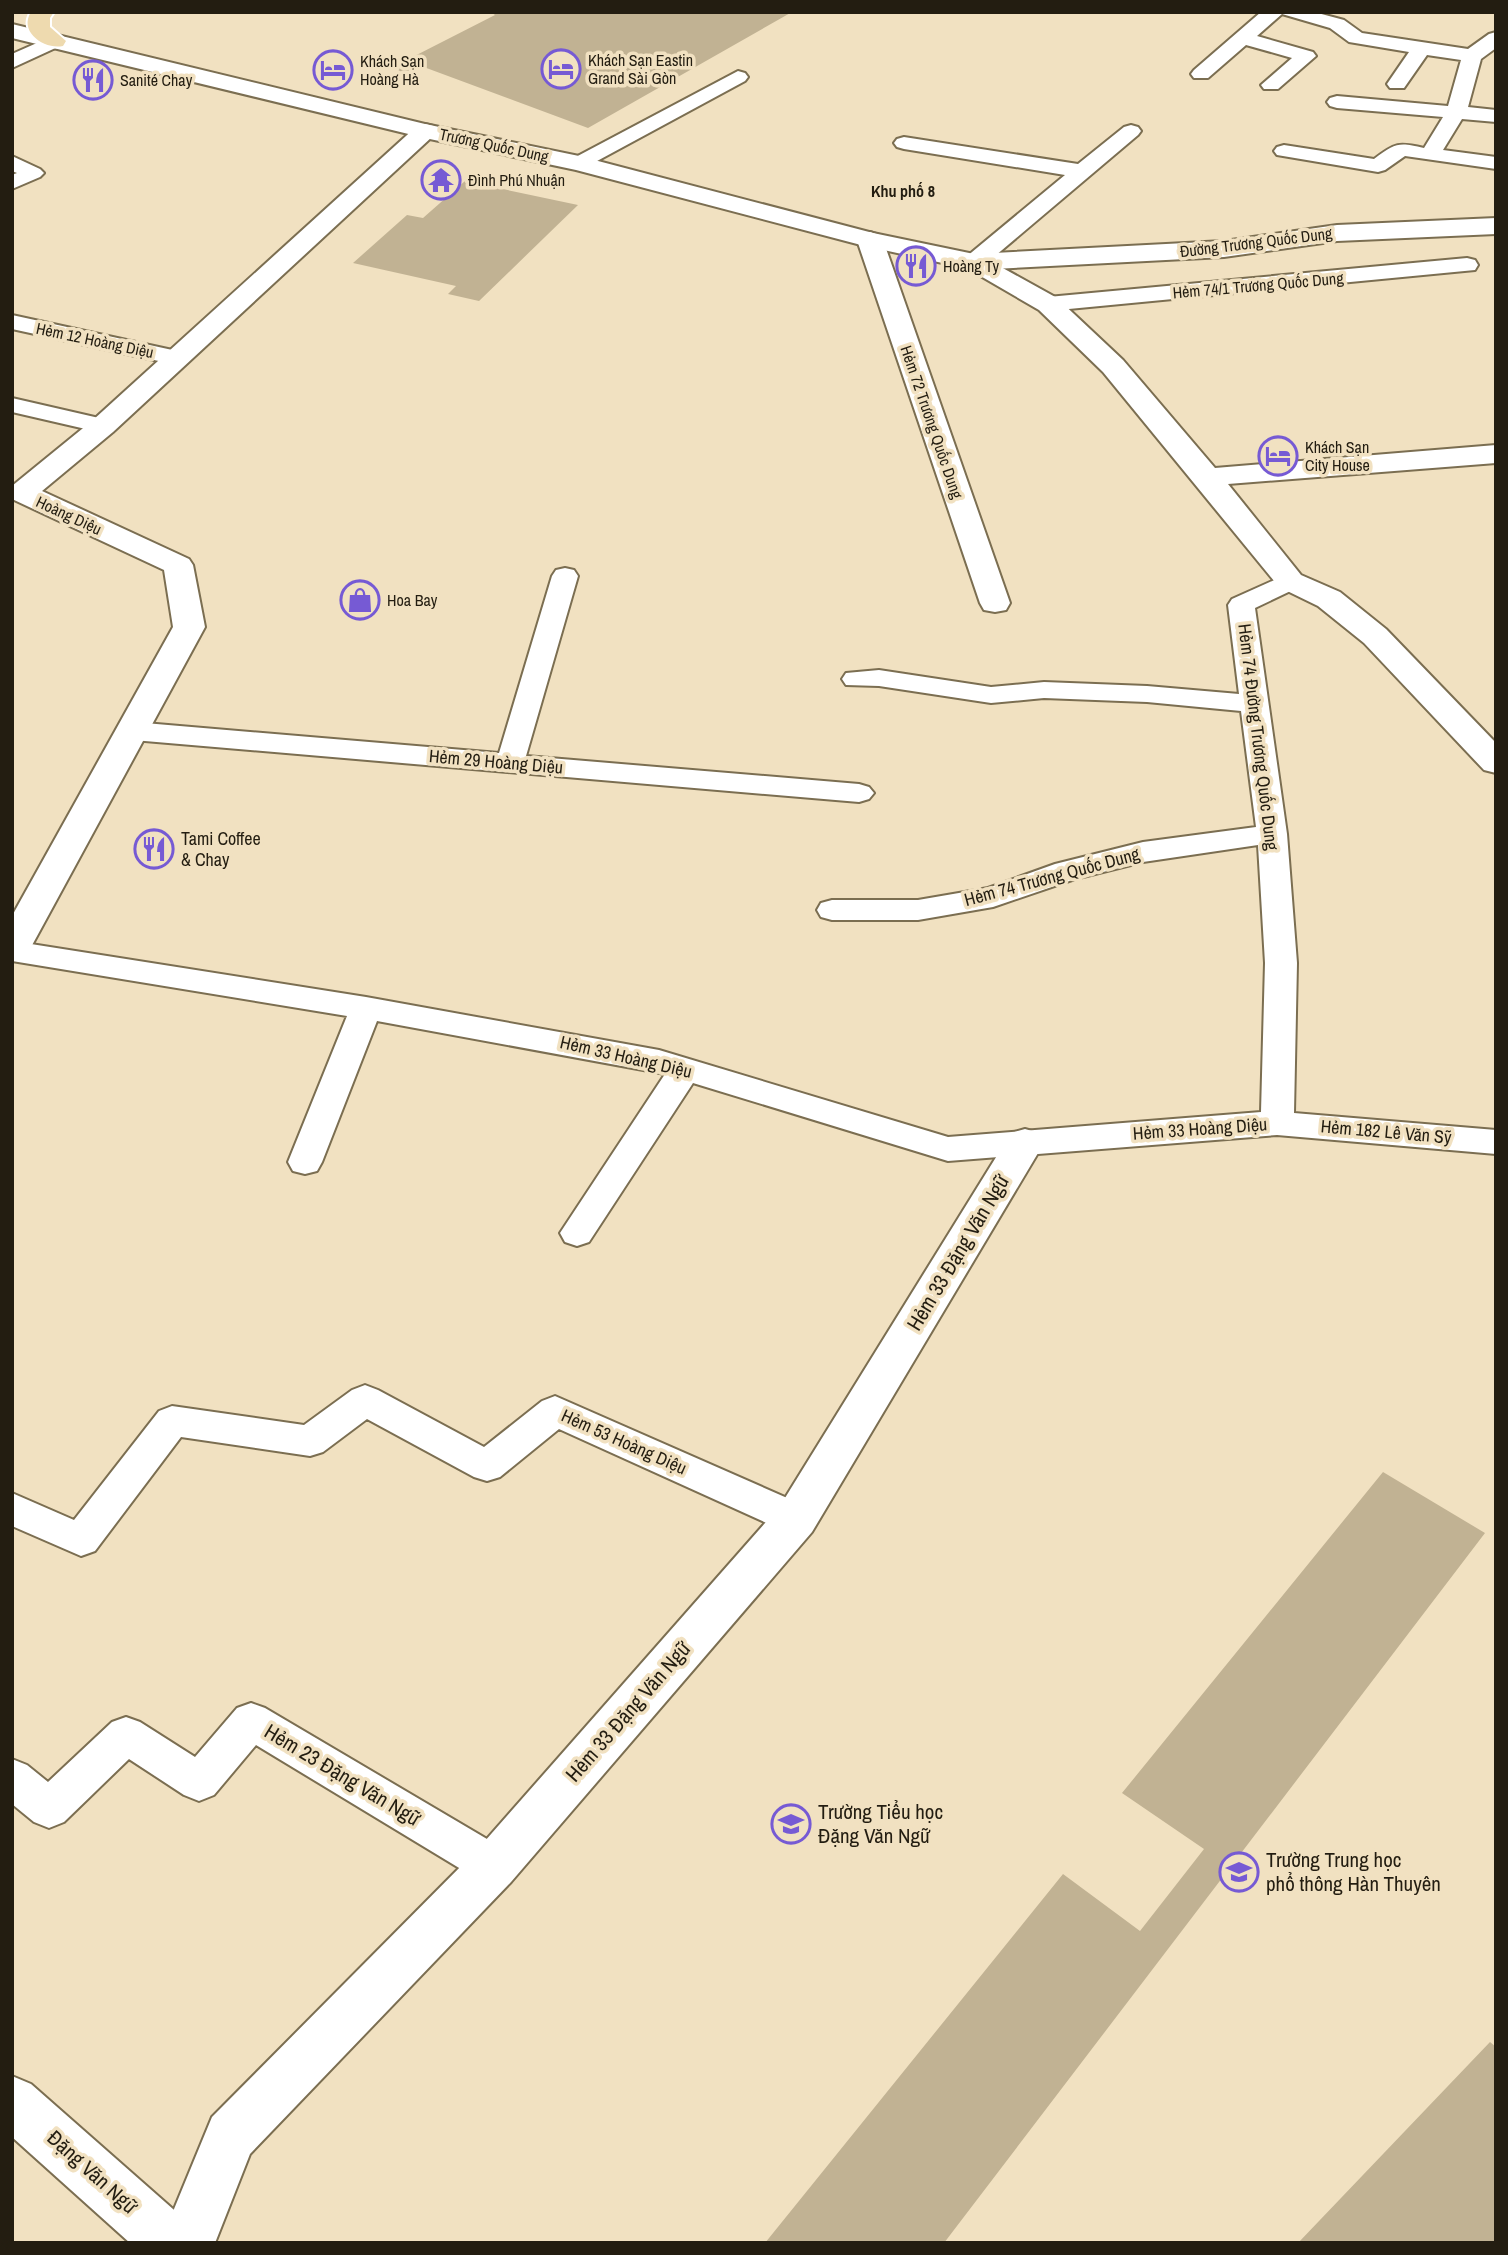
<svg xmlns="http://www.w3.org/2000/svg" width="1508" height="2255" viewBox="0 0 1508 2255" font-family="'Archivo Narrow',sans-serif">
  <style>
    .building { fill: #c1b293 }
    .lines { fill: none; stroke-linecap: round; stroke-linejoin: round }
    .lane-casing { stroke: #7b6e51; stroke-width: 4 }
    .street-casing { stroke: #7b6e51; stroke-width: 4 }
    .secondary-casing { stroke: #7b6e51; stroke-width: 4 }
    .primary-casing { stroke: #fff; stroke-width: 4 }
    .lane { fill: #fff; fill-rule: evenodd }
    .street { fill: #fff; fill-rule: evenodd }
    .secondary { fill: #fff; fill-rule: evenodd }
    .primary { fill: #eedaaf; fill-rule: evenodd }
    .labels { text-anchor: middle; stroke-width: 7; stroke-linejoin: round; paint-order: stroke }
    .far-poi-label { font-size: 16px; fill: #231d11; stroke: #f1e1c1; text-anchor: start }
    .far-street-label { font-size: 16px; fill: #231d11; stroke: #f1e1c1 }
    .far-neighbourhood-label { font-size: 16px; font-weight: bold; fill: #231d11; stroke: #f1e1c1 }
    .street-label { font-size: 18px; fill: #231d11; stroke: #f1e1c1 }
    .poi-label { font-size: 18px; fill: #231d11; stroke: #f1e1c1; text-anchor: start }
    .near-street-label { font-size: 21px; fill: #231d11; stroke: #f1e1c1 }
    .near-poi-label { font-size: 21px; fill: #231d11; stroke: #f1e1c1; text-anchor: start }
  </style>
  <rect width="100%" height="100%" fill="#f1e1c1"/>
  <path class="building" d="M491,12h301l-204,116 -167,-62 -14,9 -14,-8 102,-52z
    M465,181l113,24 -99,96 -31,-7 8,-8 -103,-23 54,-48 16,3z
    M1383,1472l102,61 -541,710h-179l298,-369 77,57 64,-82 -82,-56z
    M1490,2042l6,5v196h-198z"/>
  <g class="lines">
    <g class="lane-casing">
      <path id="lane" d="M1261,12h53l30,8 18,13 106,16 21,-15 7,-2v16l-15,11 -13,48 28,3v12l-34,-3 -19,31 53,7v12l-91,-13 -20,14 -7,2 -101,-17 -3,-4 3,-4 7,-2 90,14c22,-16 24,-17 50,-11l19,-31 -106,-9 -7,-2 -3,-4 3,-4 7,-2 111,10 13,-46 -34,-5 -23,33h-14l-3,-4 22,-32 -60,-10 -19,-14 -48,-14 -25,22 56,16 3,4 -38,33h-14l-3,-4 31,-27 -46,-13 -38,33h-14l-3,-4 3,-4z
        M55,35l10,6 -3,4 -50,23v-14z
        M738,71l7,2 3,4 -3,4 -159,86h-14l-4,-4 4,-4z
        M1131,125l7,2 3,4 -3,4 -156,132h-16l-3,-5 3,-5 99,-82 -161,-26 -7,-2 -3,-4 3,-4 7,-2 174,27 46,-37z
        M12,156l28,13 4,4 -4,4 -28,12v-14l5,-2 -5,-2z
        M1467,258l8,2 3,5 -3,5 -427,41 -8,-2 -3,-5 3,-5 8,-2z
        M12,315l165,36 8,2 4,5 -4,5 -8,2 -165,-36z
        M12,398l100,23 3,5 -3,5 -9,2 -91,-21z
        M565,568l9,2 4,6 -52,180 333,28 10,3 5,6 -5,6 -10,3 -726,-62 -10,-3 -4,-6 4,-6 10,-3 366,31 53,-177 4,-6z
        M1290,573l9,2 4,6 -4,6 -44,21 32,226 10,129 -3,150 202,17v24l-219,-19 -329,26 -255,-78 -104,159 -12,4 -12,-4 -5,-9 105,-159 -288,-53 -55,141 -5,9 -12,3 -12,-3 -5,-9 59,-146 -335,-55v-20l354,56 293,53 289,87 313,-25 4,-149 -7,-118 -115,17 -68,17 -82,28 -75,13h-86l-11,-3 -4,-7 4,-7 11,-3h86l70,-12 67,-24 88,-22 113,-15 -15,-116 -94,-9 -103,-4 -53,5 -112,-17 -33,-1 -4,-6 4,-6 33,-3 112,17 53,-5 103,4 92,8 -11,-89 4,-6z
        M365,1385l13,5 106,57 58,-46 13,-5 255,112 5,11 -5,11 -14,5 -14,-5 -223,-101 -59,48 -13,4 -13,-4 -107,-58 -44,33 -13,4 -129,-19 -86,114 -14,5 -69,-30v-33l62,27 85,-109 13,-5 132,19 48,-35z
        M251,1703l14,5 244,144 6,14 -6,14 -15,6 -15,-6 -223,-135 -42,50 -15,6 -15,-6 -55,-36 -65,63 -15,6 -15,-6 -22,-18v-45l15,6 21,17 64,-60 14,-5 14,5 55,35 42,-49z"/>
    </g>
    <g class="street-casing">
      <path id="street" d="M425,124l8,2 4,5 -4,5 -320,296 -71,59 147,68 4,6 12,62 -175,322 -5,9 -13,3v-45l161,-289 -9,-57 -152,-71v-13l81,-66 324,-294z
        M870,232l9,3 4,5 127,363 -4,7 -11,2 -11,-2 -4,-7 -123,-363 4,-5z
        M974,254l9,3 74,41 66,62 92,108 281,-23v18l-268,21 73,91 39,17 46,37 110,114v30l-12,-3 -120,-127 -46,-37 -39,-19 -176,-215 -64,-62 -74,-43 -4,-5 4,-5z
        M1025,1129l14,4 5,10 -232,389 -301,350 -261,272 -35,89h-55l52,-126 265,-267 303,-344 231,-373z"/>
    </g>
    <g class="secondary-casing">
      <path id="secondary" d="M12,24l413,100 154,32 294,77 101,21 250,-13 113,-16 159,-7v16l-159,7 -113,16 -250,13 -113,-25 -285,-75 -151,-32 -413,-100z
        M12,2076l19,8 159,140 8,19h-68l-118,-106z"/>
    </g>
    <g class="primary-casing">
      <path id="primary" d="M31,12h23l-4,6v9l16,14 -3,5c-18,4 -45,-14 -32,-34z"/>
    </g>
    <use href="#lane" class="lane"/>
    <use href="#street" class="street"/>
    <use href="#secondary" class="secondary"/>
    <use href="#primary" class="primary"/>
  </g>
  <defs>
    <g id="hotel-ring" transform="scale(2.0125)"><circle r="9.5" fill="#f1e1c1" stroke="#765ad4" stroke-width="1.5"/><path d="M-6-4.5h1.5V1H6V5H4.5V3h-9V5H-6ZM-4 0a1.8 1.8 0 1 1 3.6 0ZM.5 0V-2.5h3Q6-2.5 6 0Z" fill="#765ad4"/></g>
    <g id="restaurant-ring" transform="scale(2.0125)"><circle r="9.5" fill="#f1e1c1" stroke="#765ad4" stroke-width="1.5"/><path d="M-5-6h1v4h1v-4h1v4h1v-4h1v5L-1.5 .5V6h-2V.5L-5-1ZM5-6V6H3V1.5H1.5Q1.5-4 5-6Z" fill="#765ad4"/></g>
    <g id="temple-ring" transform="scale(2.0125)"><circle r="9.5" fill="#f1e1c1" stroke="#765ad4" stroke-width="1.5"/><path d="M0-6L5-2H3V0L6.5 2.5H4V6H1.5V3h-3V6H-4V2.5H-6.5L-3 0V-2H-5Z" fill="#765ad4"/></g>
    <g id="shop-ring" transform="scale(2.0125)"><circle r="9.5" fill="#f1e1c1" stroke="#765ad4" stroke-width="1.5"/><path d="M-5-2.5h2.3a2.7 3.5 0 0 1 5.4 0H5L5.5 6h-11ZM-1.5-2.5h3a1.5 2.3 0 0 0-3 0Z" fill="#765ad4"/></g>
    <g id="school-ring" transform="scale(2.0125)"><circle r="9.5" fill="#f1e1c1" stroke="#765ad4" stroke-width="1.5"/><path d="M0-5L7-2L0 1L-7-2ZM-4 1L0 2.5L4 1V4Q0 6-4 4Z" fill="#765ad4"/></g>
  </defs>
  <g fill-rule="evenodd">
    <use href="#hotel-ring" x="561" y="69"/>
    <use href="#hotel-ring" x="333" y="70"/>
    <use href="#restaurant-ring" x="93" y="80"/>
    <use href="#temple-ring" x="441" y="180"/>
    <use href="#restaurant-ring" x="916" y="266"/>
    <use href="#hotel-ring" x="1278" y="456"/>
    <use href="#shop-ring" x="360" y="600"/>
    <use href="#restaurant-ring" x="154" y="849"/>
    <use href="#school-ring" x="791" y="1824"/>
    <use href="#school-ring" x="1239" y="1872"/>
  </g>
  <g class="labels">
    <g class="far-poi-label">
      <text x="588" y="66">Khách Sạn Eastin<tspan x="588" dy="18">Grand Sài Gòn</tspan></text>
      <text x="360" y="67">Khách Sạn<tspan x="360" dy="18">Hoàng Hà</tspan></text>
      <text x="120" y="86">Sanité Chay</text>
      <text x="468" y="186">Đình Phú Nhuận</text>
      <text x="943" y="272">Hoàng Ty</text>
      <text x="1305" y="453">Khách Sạn<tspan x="1305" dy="18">City House</tspan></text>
      <text x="387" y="606">Hoa Bay</text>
    </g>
    <g class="far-street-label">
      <text transform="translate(494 145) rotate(12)" y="6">Trương Quốc Dung</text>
      <text transform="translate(1256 242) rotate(-7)" y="6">Đường Trương Quốc Dung</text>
      <text transform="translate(1258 285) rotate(-5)" y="6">Hẻm 74/1 Trương Quốc Dung</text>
      <text transform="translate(95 340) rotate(12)" y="6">Hẻm 12 Hoàng Diệu</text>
      <text transform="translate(932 422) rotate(71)" y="6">Hẻm 72 Trương Quốc Dung</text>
      <text transform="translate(69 515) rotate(25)" y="6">Hoàng Diệu</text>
    </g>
    <g class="far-neighbourhood-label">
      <text x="903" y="197">Khu phố 8</text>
    </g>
    <g class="street-label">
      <text transform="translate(1258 737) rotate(83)" y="6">Hẻm 74 Đường Trương Quốc Dung</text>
      <text transform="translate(496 762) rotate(5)" y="6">Hẻm 29 Hoàng Diệu</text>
      <text transform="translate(1052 877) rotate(-15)" y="6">Hẻm 74 Trương Quốc Dung</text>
      <text transform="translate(626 1057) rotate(13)" y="6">Hẻm 33 Hoàng Diệu</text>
      <text transform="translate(1200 1129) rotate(-4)" y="6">Hẻm 33 Hoàng Diệu</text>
      <text transform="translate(1386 1132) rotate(5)" y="6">Hẻm 182 Lê Văn Sỹ</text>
      <text transform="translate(624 1442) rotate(24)" y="6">Hẻm 53 Hoàng Diệu</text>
    </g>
    <g class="poi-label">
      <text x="181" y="845">Tami Coffee<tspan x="181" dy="21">&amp; Chay</tspan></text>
    </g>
    <g class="near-street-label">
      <text transform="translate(958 1253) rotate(-59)" y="7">Hẻm 33 Đặng Văn Ngữ</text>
      <text transform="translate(628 1712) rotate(-49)" y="7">Hẻm 33 Đặng Văn Ngữ</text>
      <text transform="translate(342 1775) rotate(31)" y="7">Hẻm 23 Đặng Văn Ngữ</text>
      <text transform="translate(92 2172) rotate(42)" y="7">Đặng Văn Ngữ</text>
    </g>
    <g class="near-poi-label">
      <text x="818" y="1819">Trường Tiểu học<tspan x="818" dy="24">Đặng Văn Ngữ</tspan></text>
      <text x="1266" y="1867">Trường Trung học<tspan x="1266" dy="24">phổ thông Hàn Thuyên</tspan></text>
    </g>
  </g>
  <rect width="1508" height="2255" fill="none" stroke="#231d11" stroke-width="28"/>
</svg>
